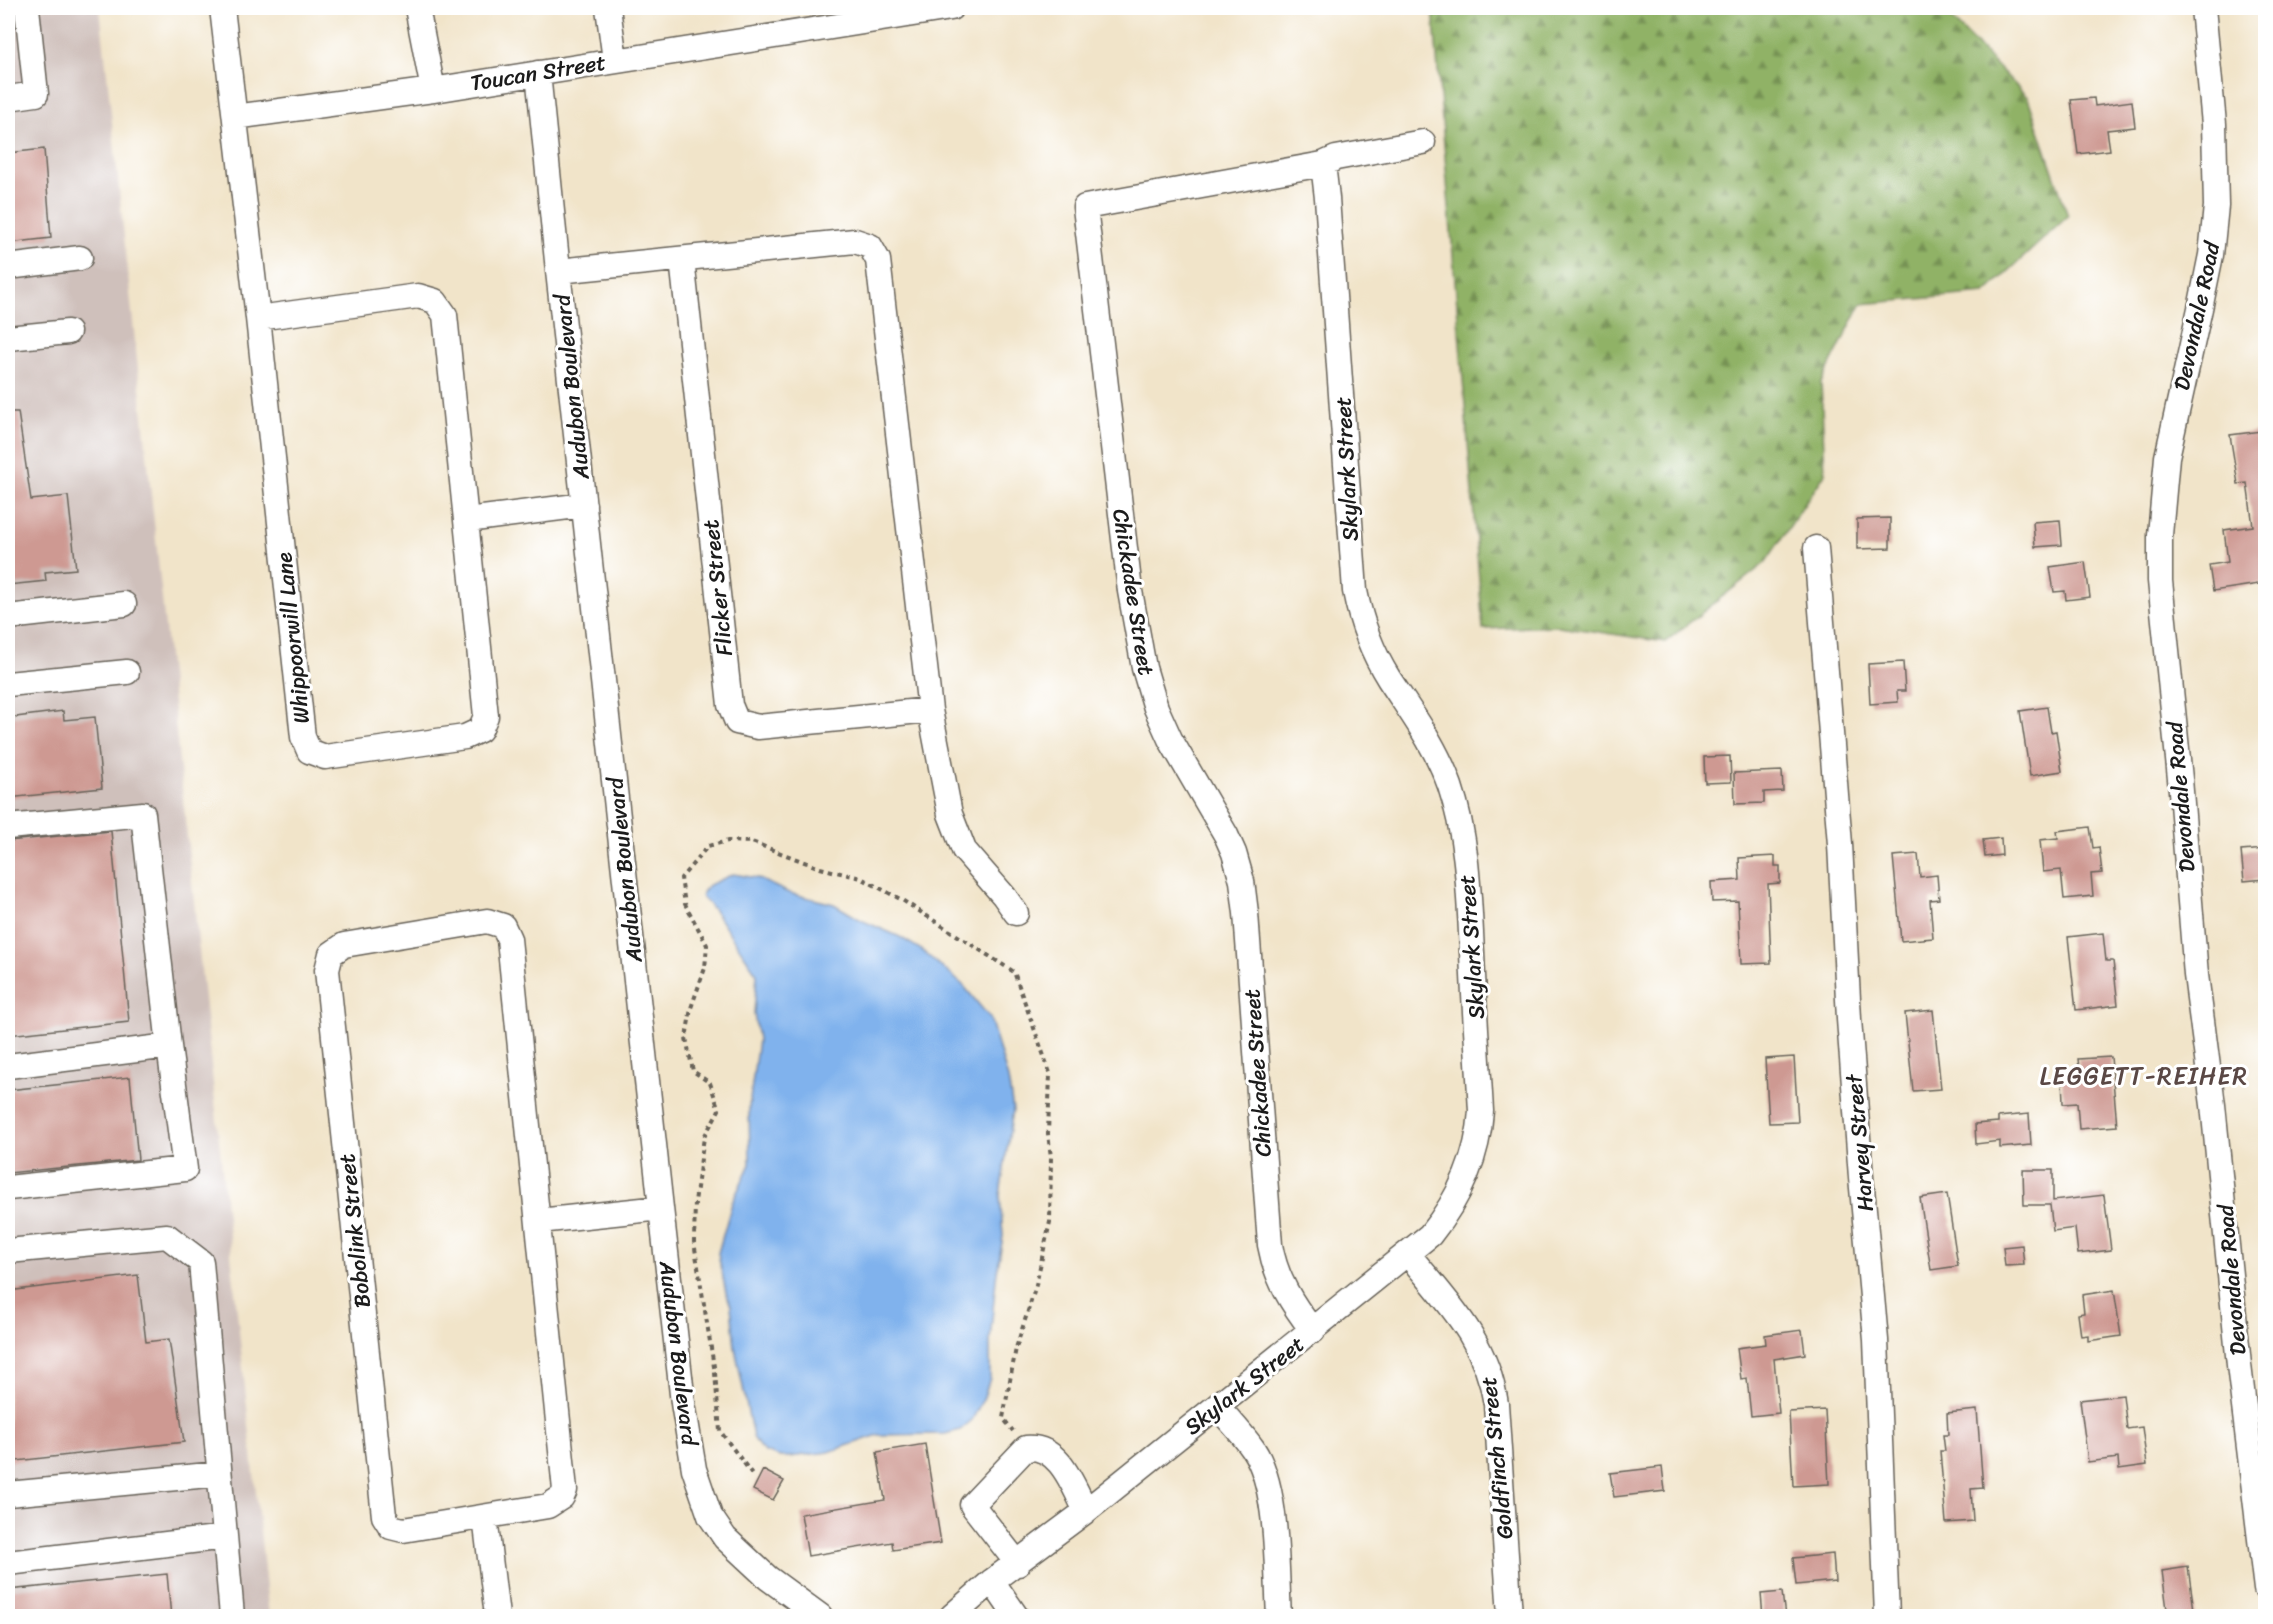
<svg xmlns="http://www.w3.org/2000/svg" width="2273" height="1624" viewBox="0 0 2273 1624" font-family="Sriracha,sans-serif">
  <style>
    .industrial { fill: #cfc0bb }
    .forest { fill: url(#forest-firs); stroke: #566741; stroke-width: 1.5 }
    .water { fill: #80b2ed; stroke: #4e6784; stroke-width: 1.5 }
    .building { fill: #ce9992 }
    .lines { fill: none; stroke-linecap: round; stroke-linejoin: round }
    .minor-casing { stroke: #676259; stroke-width: 27 }
    .path { stroke: #676259; stroke-width: 4; stroke-dasharray: 4.5 4.5; stroke-linecap: butt }
    .minor { stroke: #fff; stroke-width: 24 }
    .labels { text-anchor: middle; stroke-width: 6; stroke-linejoin: round; paint-order: stroke }
    .street-label { font-size: 22px; fill: #1c1c1c; stroke: #fff }
    .neighbourhood-label { font-size: 24px; letter-spacing: 1.5px; fill: #5a4845; stroke: #fff }
  </style>
  <defs>
    <pattern id="forest-firs" width="22" height="20" patternUnits="userSpaceOnUse" patternTransform="scale(1.5)"><rect width="22" height="20" fill="#90b266"/><path d="M5 1l3.5 6h-7zM16 11l3.5 6h-7z" fill="#759053"/></pattern>
  </defs>
  <rect width="100%" height="100%" fill="#fff"/>
  <filter id="ink" filterUnits="userSpaceOnUse"><feTurbulence type="fractalNoise" baseFrequency=".0167" numOctaves="2"/><feDisplacementMap in="SourceGraphic" scale="12" xChannelSelector="R" yChannelSelector="G"/><feConvolveMatrix kernelMatrix="1 2 1 2 8 2 1 2 1" color-interpolation-filters="sRGB"/></filter>
  <filter id="wash" filterUnits="userSpaceOnUse"><feTurbulence type="fractalNoise" baseFrequency=".008" numOctaves="4" result="noise"/><feDisplacementMap in="SourceGraphic" scale="24" xChannelSelector="R" yChannelSelector="G"/><feGaussianBlur stdDeviation="1.35" result="paint"/><feColorMatrix in="noise" values="0 0 0 0 0 0 0 0 0 0 0 0 0 0 0 0 0 1.4 0 .05"/><feComposite in="paint" operator="in"/></filter>
  <g filter="url(#wash)">
    <rect width="100%" height="100%" fill="#f1e4c9"/>
    <path class="industrial" d="M8,8h92l169,1608h-261z"/>
    <path class="forest" d="M1433,8h508l87,90 40,118 -83,77 -124,11 -40,79 4,91 -60,89 -100,79 -106,-16 -76,3z"/>
    <path class="water" d="M733,874l24,4 32,15 45,11 27,16 39,17 20,12 17,14 26,22 27,33 18,61 5,31 -13,85 3,41 -7,43 -6,61v38l-6,19 -12,23 -12,10 -15,4 -67,1 -49,17 -40,5h-9l-15,-5 -5,-4 -7,-11 -18,-89 -4,-42 -5,-13 -8,-40 14,-50 18,-39 -1,-57 9,-67 -4,-27 3,-39 -44,-65 -12,-13 6,-10z"/>
    <g id="blocks">
      <path class="building" d="M2094,98l1,8 37,-5 3,26 -28,3 3,20 -32,4 -7,-54z
        M44,149l7,89 -43,5v-90z
        M8,412h10l13,88 37,-4 8,73 -31,3 1,9 -38,4z
        M2261,431l1,8 3,-1v145l-52,8 -4,-26 19,-3 -4,-32 29,-4 -6,-43 -9,1 -8,-49z
        M1890,518v30l-33,1v-30z
        M2060,520l2,25 -27,2 -2,-25z
        M2085,562l5,35 -24,3 -1,-9 -11,1 -4,-25z
        M1903,662l2,29h-8l1,11 -28,2 -2,-40z
        M2047,707l4,25 5,-1 6,40 -32,5 -10,-65z
        M63,711l1,9 31,-3 7,71 -94,10v-80z
        M1730,756l1,26 -26,1 -1,-26z
        M1782,771l1,20 -19,1v11l-29,1 -1,-31z
        M2090,827l3,21 6,-1 3,26 -11,1 2,22 -29,3 -3,-29 -18,2 -3,-32 18,-2 -1,-7z
        M111,831l18,191 -121,13v-194z
        M2001,838l1,17 -17,2 -2,-17z
        M2265,849v30l-21,2 -3,-30z
        M1918,854l2,23 17,-2 2,24 -9,1 3,38 -32,3 -8,-85z
        M1775,856v10h5v17l-12,1 3,79 -30,1 -3,-63 -26,1 -1,-20 29,-2 -1,-22z
        M2103,933l3,28h7l5,44 -42,5 -8,-73z
        M1933,1010l8,79 -28,2 -8,-78z
        M1794,1057l4,65 -29,1 -4,-64z
        M2111,1057l6,69 -38,3 -2,-26 -14,1 -1,-26 18,-2 -2,-17z
        M130,1077l8,83 -130,13v-83z
        M2029,1114l2,31 -31,3v-7l-24,3 -1,-20 23,-2v-5z
        M2023,1170h30v31l51,-6 7,55 -33,4 -3,-26 -22,3 -3,-26h-26z
        M1947,1194l11,72 -27,4 -11,-72z
        M2022,1245l2,20 -19,1 -2,-19z
        M138,1275l8,67 23,-3 15,103 -176,20v-171z
        M2114,1290l7,46 -33,5v-6l-7,1 -3,-22 6,-1 -2,-18z
        M1802,1330l3,24 -31,5 5,54 -28,3 -4,-38 -6,1 -4,-31 29,-4 -1,-9z
        M2123,1395l4,34 15,-2 5,38 -28,4 -1,-11 -30,4 -8,-62z
        M1825,1410l4,74 -36,2 -4,-74z
        M1977,1410l6,78 -12,1 2,32 -27,2 -6,-72h5l-2,-16h5l-1,-22z
        M925,1444l16,99 -48,7 -1,-8 -84,14 -7,-42 84,-14 -8,-48z
        M1662,1467l3,24 -51,6 -4,-24z
        M763,1470l21,11 -11,19 -20,-10z
        M1833,1554l2,27 -39,4 -3,-27z
        M2188,1567l7,50h-27l-6,-46z
        M167,1574l4,43h-163v-27z
        M1782,1592l3,25h-22l-2,-23z"/>
    </g>
  </g>
  <g filter="url(#ink)">
    <use href="#blocks" fill-opacity="0" stroke="#676259" stroke-width="1.5"/>
    <g class="lines">
      <g class="minor-casing">
        <path id="minor" d="M222,8l36,310 45,419 6,14 16,6 140,-20 15,-7 6,-14 -41,-401 -10,-14 -17,-5 -160,22
          M417,8l16,82
          M608,8l7,52
          M2203,8l11,116 2,82 -5,49 -10,49 -34,153 -7,78v46l20,198 16,196 17,130 26,260 27,224
          M538,73l20,198 103,937 22,195 11,66 16,47 15,22 43,40 52,38
          M8,98l28,-4 -9,-86
          M235,117l198,-27 518,-82
          M682,259l48,446 7,17 21,5 172,-17
          M8,267l72,-9
          M558,271l297,-30 15,5 8,14 52,450 20,104 14,36 40,46 12,17
          M8,338l60,-6
          M467,520l117,-15
          M1816,548l24,296 9,175 12,158 15,163 11,276
          M8,617l116,-13
          M8,684l119,-12
          M8,827l135,-13 26,232 -161,20
          M487,921l16,5 6,13 56,551 -3,7 -14,9 -145,24 -12,-3 -7,-11 -57,-546 4,-16 13,-9z
          M8,1188l177,-19 -16,-123
          M539,1221l122,-13
          M8,1251l159,-15 34,26 31,354
          M1408,1254c40,49 78,85 88,150l14,212
          M1313,1331c-21,-27 -37,-52 -43,-86l-24,-332 -4,-32 -8,-28 -8,-18 -56,-96 -14,-31 -12,-40 -14,-77 -45,-384 238,-43 13,-6 87,-16
          M1217,1406c12,14 25,27 36,43 26,38 23,121 26,167
          M8,1494l211,-20
          M485,1517l12,99
          M8,1563l217,-26
          M1018,1564l-46,-59 54,-57c34,-3 47,38 60,63
          M992,1581l24,35
          M952,1616l40,-35 94,-70 344,-276c29,-36 48,-77 51,-124 -3,-53 -7,-106 -9,-159 -3,-55 -4,-113 -22,-166 -14,-40 -38,-72 -61,-107 -17,-27 -28,-57 -34,-88l-28,-393 -4,-34"/>
      </g>
      <path class="path" d="M752,1474l-32,-43 -5,-58 -21,-131 1,-40 9,-65 15,-27 -9,-27 -17,-12 -7,-33 5,-30 14,-40 2,-23 -22,-41 -4,-26 27,-32 20,-5 24,1 68,26 41,10 41,22 112,72 36,101 -2,61 3,23 -1,65 -15,67 -19,59 -13,70 10,13"/>
      <use href="#minor" class="minor"/>
    </g>
  </g>
  <g class="labels">
    <g class="street-label">
      <text transform="translate(538 72) rotate(-9)" y="8">Toucan Street</text>
      <text transform="translate(2196 316) rotate(-78)" y="8">Devondale Road</text>
      <text transform="translate(571 387) rotate(-96)" y="8">Audubon Boulevard</text>
      <text transform="translate(1346 469) rotate(-93)" y="8">Skylark Street</text>
      <text transform="translate(717 588) rotate(-96)" y="8">Flicker Street</text>
      <text transform="translate(1134 592) rotate(81)" y="8">Chickadee Street</text>
      <text transform="translate(292 638) rotate(-96)" y="8">Whippoorwill Lane</text>
      <text transform="translate(2180 797) rotate(-95)" y="8">Devondale Road</text>
      <text transform="translate(624 870) rotate(-96)" y="8">Audubon Boulevard</text>
      <text transform="translate(1471 947) rotate(-94)" y="8">Skylark Street</text>
      <text transform="translate(1257 1073) rotate(-94)" y="8">Chickadee Street</text>
      <text transform="translate(1859 1143) rotate(-95)" y="8">Harvey Street</text>
      <text transform="translate(354 1231) rotate(-96)" y="8">Bobolink Street</text>
      <text transform="translate(2231 1280) rotate(-95)" y="8">Devondale Road</text>
      <text transform="translate(679 1353) rotate(83)" y="8">Audubon Boulevard</text>
      <text transform="translate(1244 1385) rotate(-38)" y="8">Skylark Street</text>
      <text transform="translate(1496 1458) rotate(-96)" y="8">Goldfinch Street</text>
    </g>
    <g class="neighbourhood-label">
      <text x="2144" y="1084">LEGGETT-REIHER</text>
    </g>
  </g>
  <rect width="2273" height="1624" fill="none" stroke="#fff" stroke-width="30"/>
</svg>
